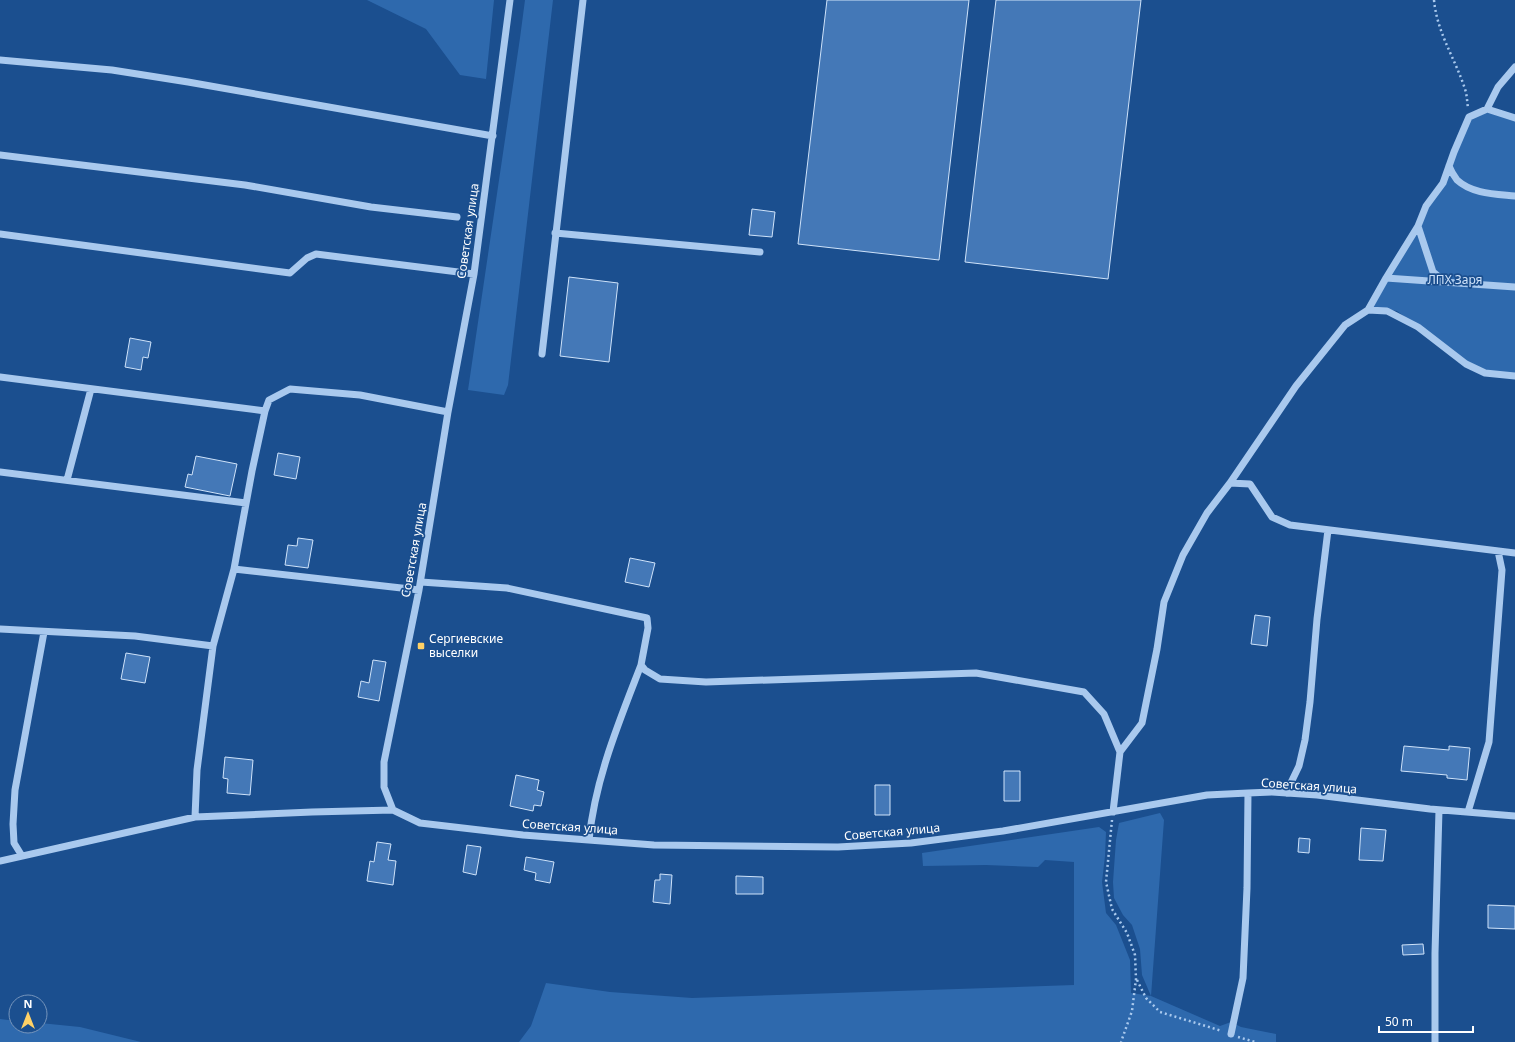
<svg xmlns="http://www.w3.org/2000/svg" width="1515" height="1042" viewBox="0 0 1515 1042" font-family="'Noto Sans',sans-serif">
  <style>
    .green { fill: #2e69ad }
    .building { fill: #4478b7; stroke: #cfe3fa }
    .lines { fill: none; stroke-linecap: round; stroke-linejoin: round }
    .path { stroke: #a9c9ee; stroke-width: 2.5; stroke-dasharray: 2 3; stroke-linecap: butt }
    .minor { stroke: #a9c9ee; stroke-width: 7 }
    .poi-dot { fill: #ffd166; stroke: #1b4f8f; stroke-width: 1.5 }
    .labels { text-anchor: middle; stroke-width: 3.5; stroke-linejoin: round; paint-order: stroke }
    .street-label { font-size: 12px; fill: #fff; stroke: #1b4f8f }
    .park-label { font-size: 12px; fill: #cfe3fa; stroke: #1b4f8f }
    .poi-label { font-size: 12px; fill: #fff; stroke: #1b4f8f; text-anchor: start }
  </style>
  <rect width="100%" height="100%" fill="#1b4f8f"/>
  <path class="green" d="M367,0h127l-8,79 -26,-4 -34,-46z
    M525,0h28l-45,385 -4,10 -36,-5 52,-352z
    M1487,109l28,9v258l-30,-3 -56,-38 -32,-24 -27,-5 73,-123 26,-66z
    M1160,813l4,7 -13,176 69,30 11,-4 10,5 35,7v8h-757l12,-16 15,-43 64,9 82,6 382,-13v-123l-29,-2 -7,7 -52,-2 -63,1 -1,-13 177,-26 7,5 -1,24 -3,26 4,31 10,12 14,35 1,33 20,3 -9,-21 -2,-26 -8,-24 -9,-10 -9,-17 -1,-16 3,-42 3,-17z
    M0,1019l16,2v5h24v-3l40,4 61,15h-141z"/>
  <path class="building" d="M827,0h142l-30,260 -141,-16z
    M996,0h145l-33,279 -143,-17z
    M752,209l23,3 -3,25 -23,-2z
    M569,277l49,6 -9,79 -49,-6z
    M130,338l21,4 -3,16 -5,-1 -2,13 -16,-3z
    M278,453l22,4 -4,22 -22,-4z
    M196,456l41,8 -7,32 -45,-9 3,-13 4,1z
    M298,538l15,2 -5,28 -23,-3 3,-20 9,1z
    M630,558l25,5 -6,24 -24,-5z
    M1255,615l15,2 -3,29 -16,-2z
    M126,653l24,4 -5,26 -24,-4z
    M373,660l13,2 -7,39 -21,-4 3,-16 8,2z
    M1404,746l45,4v-4l21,2 -3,32 -20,-2v-3l-46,-4z
    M225,757l28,3 -3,35 -23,-2 1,-14 -5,-1z
    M1004,771h16v30h-16z
    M516,775l23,5 -2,10 7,2 -3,14 -7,-1 -1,6 -23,-5z
    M875,785h15v30h-15z
    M1361,828l25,2 -3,31 -24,-1z
    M1299,838l11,1 -1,14 -11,-1z
    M377,842l14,2 -3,16 8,1 -3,24 -26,-4 3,-20 4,1z
    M467,845l14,2 -5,28 -13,-3z
    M526,857l28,5 -4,21 -15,-3 1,-7 -12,-3z
    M660,874l12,1 -2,29 -17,-2 2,-22h5z
    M736,876l27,1v17h-27z
    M1488,905l27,1v23l-27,-1z
    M1423,944l1,10 -21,1 -1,-10z"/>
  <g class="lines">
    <path class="path" d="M1434,0c3,33 21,58 31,89 2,6 2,12 3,19
      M1112,820l-6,62 6,27 15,24 8,22 1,24 -4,32 -11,31
      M1137,980l9,18 14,14 62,19
      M1238,1037l17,5"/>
    <path class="minor" d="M510,0l-36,274 -26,138 -29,178 -35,172v25l9,23 27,13 103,12 131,10 184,2 73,-4 92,-12 204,-36 41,-2 24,-1 45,3 113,14 85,7
      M0,60l112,10 76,12 305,54
      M1487,109l11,-22 17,-20
      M0,155l245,30 126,22 86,10
      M1449,166c2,5 5,10 8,14 15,14 39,14 58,16
      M555,233l205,19
      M0,234l290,39 17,-15 9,-4 158,20
      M1386,278l32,-52
      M1444,281l-11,-9 -15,-46 8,-20 17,-23 11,-31 15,-35 18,-8 28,9
      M1368,310l18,-32 129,9
      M542,354l41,-354
      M0,377l265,34 4,-11 21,-11 70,6 88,17
      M0,472l246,31
      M67,480l24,-91
      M1230,483l66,-97 49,-61 23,-15 19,1 31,16 48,37 19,9 30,3
      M234,569l18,-98 13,-60
      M421,582l86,6 140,30 1,10 -7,37 4,5 15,9 46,3 270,-9 108,19 20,22 16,38 -7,60
      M0,629l135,7 78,10 21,-77 185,21
      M1120,752l22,-29 15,-74 7,-47 19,-47 24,-42 23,-30 20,1 22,33 18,8 225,28
      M1286,793l13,-27 6,-26 5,-38 7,-83 11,-89
      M1468,812l21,-70 13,-172 -4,-19
      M195,817l2,-47 16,-124
      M589,840c6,-61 30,-118 52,-175
      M22,856l-8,-13 -1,-19 2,-34 29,-158
      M0,861l195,-44 117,-5 81,-2
      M1231,1034l12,-56 4,-90 1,-95
      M1435,1042v-89l4,-143"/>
  </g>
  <rect class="poi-dot" x="417" y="642" width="8" height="8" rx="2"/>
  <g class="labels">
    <g class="street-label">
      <text transform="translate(468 231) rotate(-82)" y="4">Советская улица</text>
      <text transform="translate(414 550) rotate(-80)" y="4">Советская улица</text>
      <text transform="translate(1309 786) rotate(4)" y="4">Советская улица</text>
      <text transform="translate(570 827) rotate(4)" y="4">Советская улица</text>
      <text transform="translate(892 832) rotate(-5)" y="4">Советская улица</text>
    </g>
    <g class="park-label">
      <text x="1455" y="284">ЛПХ Заря</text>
    </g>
    <g class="poi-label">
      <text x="429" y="643">Сергиевские<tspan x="429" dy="14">выселки</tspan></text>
    </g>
  </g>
  <g transform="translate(28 1014)"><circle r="19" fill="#1b4f8f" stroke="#7695bc"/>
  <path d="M0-3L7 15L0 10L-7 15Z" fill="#ffd166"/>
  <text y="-6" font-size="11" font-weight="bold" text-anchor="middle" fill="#ffffff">N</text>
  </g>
  <path d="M1379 1026v6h94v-6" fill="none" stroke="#ffffff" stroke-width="2"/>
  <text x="1385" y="1026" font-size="12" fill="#ffffff" stroke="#1b4f8f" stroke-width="3" paint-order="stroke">50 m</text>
</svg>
